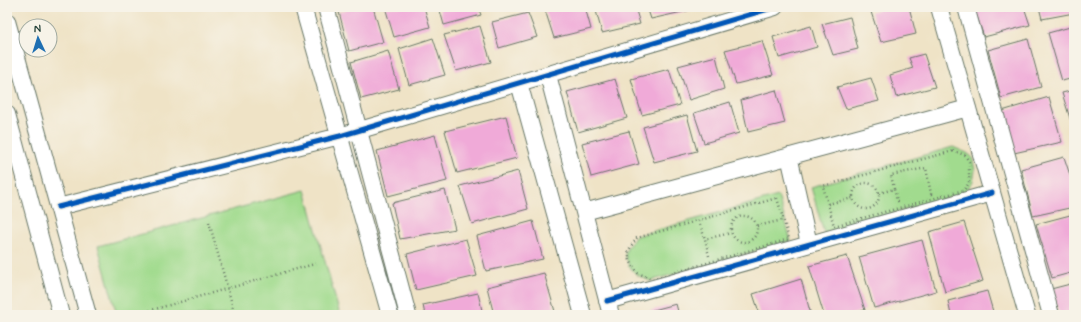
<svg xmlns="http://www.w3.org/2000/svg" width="1081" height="322" viewBox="0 0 1081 322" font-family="Mynerve,sans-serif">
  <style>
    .green { fill: #a1db8e; stroke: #608c61 }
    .building { fill: #f0aad8 }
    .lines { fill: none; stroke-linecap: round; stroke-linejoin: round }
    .minor-casing { stroke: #687767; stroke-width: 18 }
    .path { stroke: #687767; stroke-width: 2.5; stroke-dasharray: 1 3; stroke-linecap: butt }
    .minor { stroke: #fff; stroke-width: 16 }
    .cycleway-casing { stroke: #f7f3e8; stroke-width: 8 }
    .cycleway { stroke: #0057b8; stroke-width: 5 }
  </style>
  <rect width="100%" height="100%" fill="#f7f3e8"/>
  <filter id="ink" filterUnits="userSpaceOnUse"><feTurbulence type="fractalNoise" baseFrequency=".025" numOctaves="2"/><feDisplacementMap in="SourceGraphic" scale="8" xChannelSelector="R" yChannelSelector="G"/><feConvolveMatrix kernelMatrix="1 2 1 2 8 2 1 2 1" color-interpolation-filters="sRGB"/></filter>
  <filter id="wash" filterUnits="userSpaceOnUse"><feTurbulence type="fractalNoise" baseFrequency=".012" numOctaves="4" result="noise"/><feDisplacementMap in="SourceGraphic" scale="16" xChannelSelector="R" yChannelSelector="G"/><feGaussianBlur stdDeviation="0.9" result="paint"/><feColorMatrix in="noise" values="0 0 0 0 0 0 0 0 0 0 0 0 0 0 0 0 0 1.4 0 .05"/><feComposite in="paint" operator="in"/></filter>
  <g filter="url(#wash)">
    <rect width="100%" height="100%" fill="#efe3c6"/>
    <path class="green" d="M953,147l14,6 5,4 3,13 -2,11 -8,12 -141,40 -13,-46z
      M305,190l35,125h-223l-19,-69z
      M778,196l13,45 -141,40 -13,-6 -8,-9 -4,-12 2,-6 9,-12z"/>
    <g id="blocks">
      <path class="building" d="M358,7h15l10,35 -34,9 -10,-39z
        M385,7h39l6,20 -36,10z
        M439,7h39l3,8 -37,10z
        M544,7h41l6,22 -37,9z
        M595,7h40l5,17 -38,9z
        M647,7h43l1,3 -40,9z
        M888,7h21l7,27 -35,8 -10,-30z
        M974,7h50l6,18 -46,12z
        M1039,7h35v6l-32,6z
        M528,13l9,24 -38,11 -7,-26z
        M850,17l8,32 -25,6 -11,-31z
        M480,26l11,36 -35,9 -12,-36z
        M811,26l6,21 -38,11 -6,-21z
        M1074,26v52l-12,3 -14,-48z
        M433,38l12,37 -36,10 -10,-36z
        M1028,39l13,48 -40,11 -13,-48z
        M762,41l11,34 -37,9 -11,-34z
        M388,51l11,38 -38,10 -10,-37z
        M924,54l11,33 -39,10 -6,-22 23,-7 -4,-10z
        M716,56l8,33 -35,11 -11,-34z
        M669,69l11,36 -38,10 -11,-36z
        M871,78l8,23 -33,8 -9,-22z
        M615,79l12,39 -49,14 -11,-40z
        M776,90l9,33 -37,9 -7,-32z
        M1074,90v41l-12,-38z
        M1049,97l13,45 -48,11 -12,-42z
        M730,102l9,31 -35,10 -10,-30z
        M687,115l10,36 -43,11 -11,-35z
        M506,116l11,42 -60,15 -12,-42z
        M629,131l10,33 -48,13 -9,-34z
        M435,135l12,46 -59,15 -11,-45z
        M1064,157l10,30v20l-41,9 -12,-47z
        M518,171l10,38 -56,15 -12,-38z
        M445,190l10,39 -55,10 -8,-36z
        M1074,214v58l-22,6 -16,-54z
        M533,221l10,38 -57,12 -9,-35z
        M964,222l19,59 -38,11 -16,-60z
        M466,239l11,37 -61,14 -9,-36z
        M922,240l14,51 -62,17 -15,-51z
        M847,256l18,54 -16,5h-25l-15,-49z
        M544,273l12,42h-62l-7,-28z
        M801,279l10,36h-51l-7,-21z
        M1074,283v32h-14l-9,-26z
        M987,291l7,24h-43l-3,-14z
        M478,293l5,22h-58l-2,-10z
        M676,304l3,11h-44z"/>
    </g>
  </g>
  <g filter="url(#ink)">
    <use href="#blocks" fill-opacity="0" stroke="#687767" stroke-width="1"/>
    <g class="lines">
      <g class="minor-casing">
        <path id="minor" d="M303,7l87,308
          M326,7l82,308
          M939,7l88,308
          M966,7l85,308
          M7,21l81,294
          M548,75l63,240
          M519,83l64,232
          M7,114l54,201
          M789,156l20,88
          M58,207l282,-71 435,-129
          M584,212l384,-104
          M607,301l385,-108"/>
      </g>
      <path class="path" d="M953,151l12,4 4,7v21l-5,7 -130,36 -11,-40z
        M853 196a13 13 0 1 1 26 0a13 13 0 1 1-26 0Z
        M894,189l-3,-14 35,-7 5,26h-1
        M879,193l15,-4 3,12h1
        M777,198l12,41 -137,40 -14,-6 -8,-12 -2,-8 3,-7 6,-8z
        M828,204l25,-6
        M731 229a13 13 0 1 1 26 0a13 13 0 1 1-26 0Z
        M699,221l6,18
        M209,222l26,93
        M757,226l26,-6
        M709,256l-4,-17 26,-6
        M134,315l184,-52"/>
      <use href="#minor" class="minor"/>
      <g class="cycleway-casing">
        <path id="cycleway" d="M58,207l282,-71 435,-129
          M607,301l385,-108"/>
      </g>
      <use href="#cycleway" class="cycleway"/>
    </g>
  </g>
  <rect width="1081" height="322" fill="none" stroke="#f7f3e8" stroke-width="24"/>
  <g transform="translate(38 38) rotate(356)"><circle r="19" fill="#f7f3e8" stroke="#a1aaa0"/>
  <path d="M0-3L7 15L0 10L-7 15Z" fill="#1f6fb2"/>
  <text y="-6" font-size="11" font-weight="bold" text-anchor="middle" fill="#1f3d34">N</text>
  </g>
</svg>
